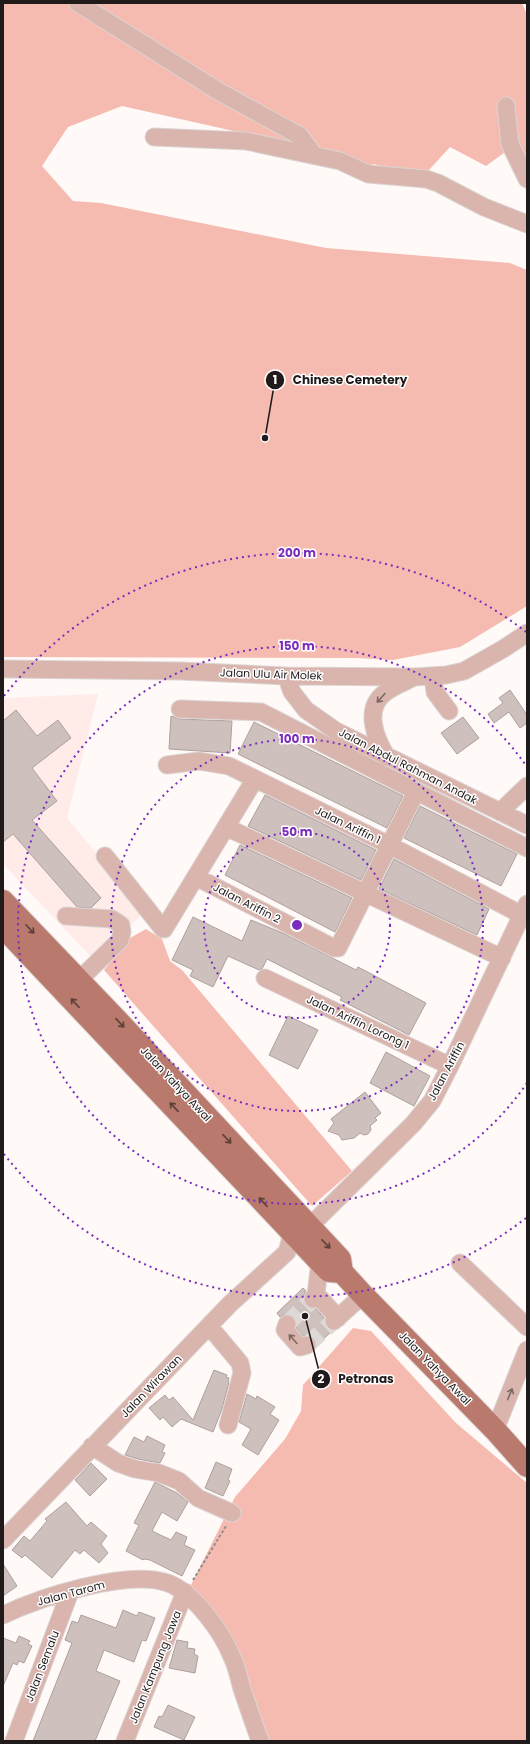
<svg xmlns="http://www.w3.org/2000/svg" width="530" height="1744" viewBox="0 0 530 1744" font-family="Poppins,sans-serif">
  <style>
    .built { fill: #ffece9 }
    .green { fill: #f6bbb0 }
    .building { fill: #cec0bd; stroke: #ada09d }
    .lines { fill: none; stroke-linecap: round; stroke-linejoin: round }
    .minor-tunnel { stroke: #ded8d7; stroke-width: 17; stroke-dasharray: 17 8; stroke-linecap: butt }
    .minor-casing { stroke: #dbd5d4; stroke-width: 19 }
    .major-casing { stroke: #dbd5d4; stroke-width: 24 }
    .path { stroke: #948e8d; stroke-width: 2; stroke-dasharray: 3 2; stroke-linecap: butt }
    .minor { stroke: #dab5ae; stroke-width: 17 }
    .major { stroke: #ba796d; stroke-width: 22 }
    .oneway { stroke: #7d6864 }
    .oneway2 { stroke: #5e413b }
    .ring { fill: none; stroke: #7b2cbf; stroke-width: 2; stroke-dasharray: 2 4 }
    .labels { text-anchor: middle; stroke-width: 3; stroke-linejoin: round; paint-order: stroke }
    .street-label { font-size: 11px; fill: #201b1a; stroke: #fff }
    .centre { fill: #7b2cbf; stroke: #fff; stroke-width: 2 }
    .ring-label { font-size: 12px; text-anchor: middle; font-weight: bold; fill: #7b2cbf; stroke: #fff; stroke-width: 3; stroke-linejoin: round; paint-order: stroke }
    .leader { fill: none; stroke: #201b1a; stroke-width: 1.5 }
    .callout-dot { fill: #201b1a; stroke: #fff; stroke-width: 1.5 }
    .mark-label { font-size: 12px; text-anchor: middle; font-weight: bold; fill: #fff }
    .callout-label { font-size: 12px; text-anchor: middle; font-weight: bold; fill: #201b1a; stroke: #fff; stroke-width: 3; stroke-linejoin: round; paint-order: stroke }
  </style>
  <rect width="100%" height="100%" fill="#fff9f8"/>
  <path class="built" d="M98,694l-31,124 78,94 -52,47 -90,-95v-166z"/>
  <path class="green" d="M3,3h519l5,12v148l-19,-13 -22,16 -36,-19 -22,24 -28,2 -26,-9 -6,3 -18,-10 -228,-51 -54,21 -26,39 31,35 28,2 225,45 184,15 17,7v336l-67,41 -67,13 -36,-2 -354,-1z
    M146,929l16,10 8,22 12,9 170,201 -40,35 -208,-236 26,-32z
    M353,1328l18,3 85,92 71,60v258h-262l-75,-154 45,-90 50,-58 16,-28 2,-26z"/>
  <path class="building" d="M510,690l17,25v8l-7,5 -11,-16 -15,11 -6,-9 15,-11 -4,-5z
    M16,710l21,26 21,-16 13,18 -39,30 25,33 -25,19 69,78 -10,10 -14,-1 -64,-73 -10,8v-121z
    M171,716l9,3 52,2 -2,32 -61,-4z
    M463,717l16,21 -22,16 -16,-21z
    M254,722l149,74 -16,32 -149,-74z
    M265,795l111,55 -15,30 -113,-54z
    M420,806l97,48 -16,32 -97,-48z
    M240,845l112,53 -17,34 -110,-57z
    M394,859l95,50 -12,26 -98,-46z
    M193,917l49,24 9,-21 34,14 71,36 2,-3 68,36 -17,32 -69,-35 2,-3 -75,-38 -5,10 -3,1 -31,-14 -15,31 -23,-11 3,-6 -21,-10z
    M288,1016l30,14 -20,39 -29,-14z
    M386,1052l44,24 -16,30 -44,-23z
    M365,1092l16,21 -6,5 2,2 -7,6 1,4 -3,4 -4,1 -4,-2 -6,5 -12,2 -3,-5 -11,-4 6,-8 -3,-4z
    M303,1288l3,3 -3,7 1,6 4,4h8l8,10 2,9 6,4 -15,14 -3,-7 -5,-3 -6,1 -7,-8 1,-6 -3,-5 -9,-3 -5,3 -3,-4z
    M214,1370l13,5 -1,2 3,1 -1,3 1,1 -7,27 -9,23 -32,-13 -9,8 -9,-10 -3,3 -11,-12 16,-13 4,5 4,-3 20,23z
    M247,1394l9,5 1,-3 18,11 -5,7 9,6 -21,35 -16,-10 9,-16 -12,-7z
    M147,1436l18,9 -3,7 3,1 -5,10 -22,-4 -13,-4 9,-18 10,5z
    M216,1462l16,7 -4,11 2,1 -7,15 -18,-8z
    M91,1463l16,16 -17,17 -15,-16z
    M155,1482l22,11 11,9 -11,19 -15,-9 -10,19 19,9 5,-8 11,5 -3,8 11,5 -13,26 -32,-16 -6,-1 -1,1 -17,-9 13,-26 -5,-2z
    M66,1502l21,24 4,-4 16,14 -6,8 7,9 -9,10 -15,-13 -4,4 -5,-4 -23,28 -27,-23 -3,3 -10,-8 12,-14 6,5 17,-20 -2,-2z
    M3,1564l14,22 -14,10z
    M123,1610l14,6 2,-4 16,6 -9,23 -4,-1 -8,22 -30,-12 -8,21 24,10 -25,60h-62l39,-98 -7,-3 7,-19 6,2 3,-8 35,13z
    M19,1636l11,5 -2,3 4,2 -8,17 -5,-2 -2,4 -4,-2 -10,23v-48l13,5z
    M177,1640l11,2 -1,6 8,1 -1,5 4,2 -3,17 -26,-5z
    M168,1705l27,12 -11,23 -30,-13 5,-11 3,1z"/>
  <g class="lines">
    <path class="minor-tunnel" d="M287,1324l26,-25
      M307,1345l27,-24"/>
    <g class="minor-casing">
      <path id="minor" d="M78,3l140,88 82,45 14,19
        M506,106l4,38 17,35
        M154,137l92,4 94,20 28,13 58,5 12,4 46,24 43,17
        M3,669l177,2 106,5 128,1 32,-2 18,-4 39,-22 24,-16
        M286,676l6,16 14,18 30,21 191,94
        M433,676l2,16 14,19
        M180,709l81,3 266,136
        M387,757c-12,-19 -24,-49 -1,-65 8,-6 17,-9 26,-14
        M167,765l32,-4 30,5 160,79 133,70
        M500,812l27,-26
        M226,827l276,131
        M105,856l58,73h1l91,-150
        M196,877l138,71h4l78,-156
        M66,916l46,3 9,6 1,7 -2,8 -41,40
        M265,978l185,88
        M309,1227l104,-103 19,-23 18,-35 77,-162
        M460,1263l67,64
        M316,1294l22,24
        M313,1299l3,-5 4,-32
        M334,1321l29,-26
        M287,1324l-2,6 15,17 7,-2
        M209,1326l31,37 2,10 -14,52
        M495,1430l32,-80
        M92,1446l26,17 17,6 24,4 20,8 19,17 34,15
        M3,1540l227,-236 57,-52 3,-11v-11
        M3,1615c38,-18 124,-46 165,-32 26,10 54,49 64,74 5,10 7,22 10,32 6,18 12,35 18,52
        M14,1741l56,-149
        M125,1741l60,-149"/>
    </g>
    <g class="major-casing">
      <path id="major" d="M3,901l113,118 224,240 2,13 21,23 132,135 32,36
        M3,927l317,335 9,9 13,1"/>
    </g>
    <path class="path" d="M193,1580l33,-54"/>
    <use href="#minor" class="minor"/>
    <use href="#major" class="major"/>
  </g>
  <defs><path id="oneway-shaft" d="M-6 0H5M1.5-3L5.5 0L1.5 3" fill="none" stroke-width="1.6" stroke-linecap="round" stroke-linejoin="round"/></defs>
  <g class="oneway">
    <use href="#oneway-shaft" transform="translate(381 698) rotate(132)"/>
    <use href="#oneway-shaft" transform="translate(293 1339) rotate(-132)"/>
    <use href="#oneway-shaft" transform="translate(510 1394) rotate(-68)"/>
  </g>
  <g class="oneway2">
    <use href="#oneway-shaft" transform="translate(30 929) rotate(46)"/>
    <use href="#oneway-shaft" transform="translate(75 1003) rotate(-133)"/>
    <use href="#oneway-shaft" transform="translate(120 1023) rotate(47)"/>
    <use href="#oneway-shaft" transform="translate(174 1107) rotate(-133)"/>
    <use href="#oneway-shaft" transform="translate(227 1139) rotate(47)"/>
    <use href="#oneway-shaft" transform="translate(263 1202) rotate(-133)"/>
    <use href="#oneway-shaft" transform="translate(326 1244) rotate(46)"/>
  </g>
  <g class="ring">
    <circle cx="297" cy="925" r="93"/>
    <circle cx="297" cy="925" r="186"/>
    <path d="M527 1083A279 279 0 1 1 527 767"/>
    <path d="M526 1218A372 372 0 0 1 4 1154M4 696A372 372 0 0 1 526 632"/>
  </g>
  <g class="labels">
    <g class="street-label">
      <text transform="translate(271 674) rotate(2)" y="4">Jalan Ulu Air Molek</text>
      <text transform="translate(408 766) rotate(27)" y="4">Jalan Abdul Rahman Andak</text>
      <text transform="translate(348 825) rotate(26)" y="4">Jalan Ariffin 1</text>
      <text transform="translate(247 903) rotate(27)" y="4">Jalan Ariffin 2</text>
      <text transform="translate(358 1022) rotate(25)" y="4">Jalan Ariffin Lorong 1</text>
      <text transform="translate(446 1071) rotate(-62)" y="4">Jalan Ariffin</text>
      <text transform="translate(176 1084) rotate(47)" y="4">Jalan Yahya Awal</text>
      <text transform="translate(435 1368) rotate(46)" y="4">Jalan Yahya Awal</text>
      <text transform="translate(151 1386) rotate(-46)" y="4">Jalan Wirawan</text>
      <text transform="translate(71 1593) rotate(-15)" y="4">Jalan Tarom</text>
      <text transform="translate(42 1666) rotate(-69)" y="4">Jalan Semalu</text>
      <text transform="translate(155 1667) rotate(-68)" y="4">Jalan Kampung Jawa</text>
    </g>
  </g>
  <circle cx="297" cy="925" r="6" class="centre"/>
  <g class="ring-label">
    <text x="297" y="557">200 m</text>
    <text x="297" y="650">150 m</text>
    <text x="297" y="743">100 m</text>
    <text x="297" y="836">50 m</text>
  </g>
  <path class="leader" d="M265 438L275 380M305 1316L321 1379"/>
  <g class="callout-dot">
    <circle cx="265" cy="438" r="4"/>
    <circle cx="305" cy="1316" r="4"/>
    <circle cx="275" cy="380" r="10"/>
    <circle cx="321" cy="1379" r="10"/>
  </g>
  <g class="mark-label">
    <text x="275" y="384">1</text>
    <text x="321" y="1383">2</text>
  </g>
  <g class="callout-label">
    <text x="350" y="384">Chinese Cemetery</text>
    <text x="366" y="1383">Petronas</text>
  </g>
  <rect width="530" height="1744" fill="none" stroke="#201b1a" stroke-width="8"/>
</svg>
